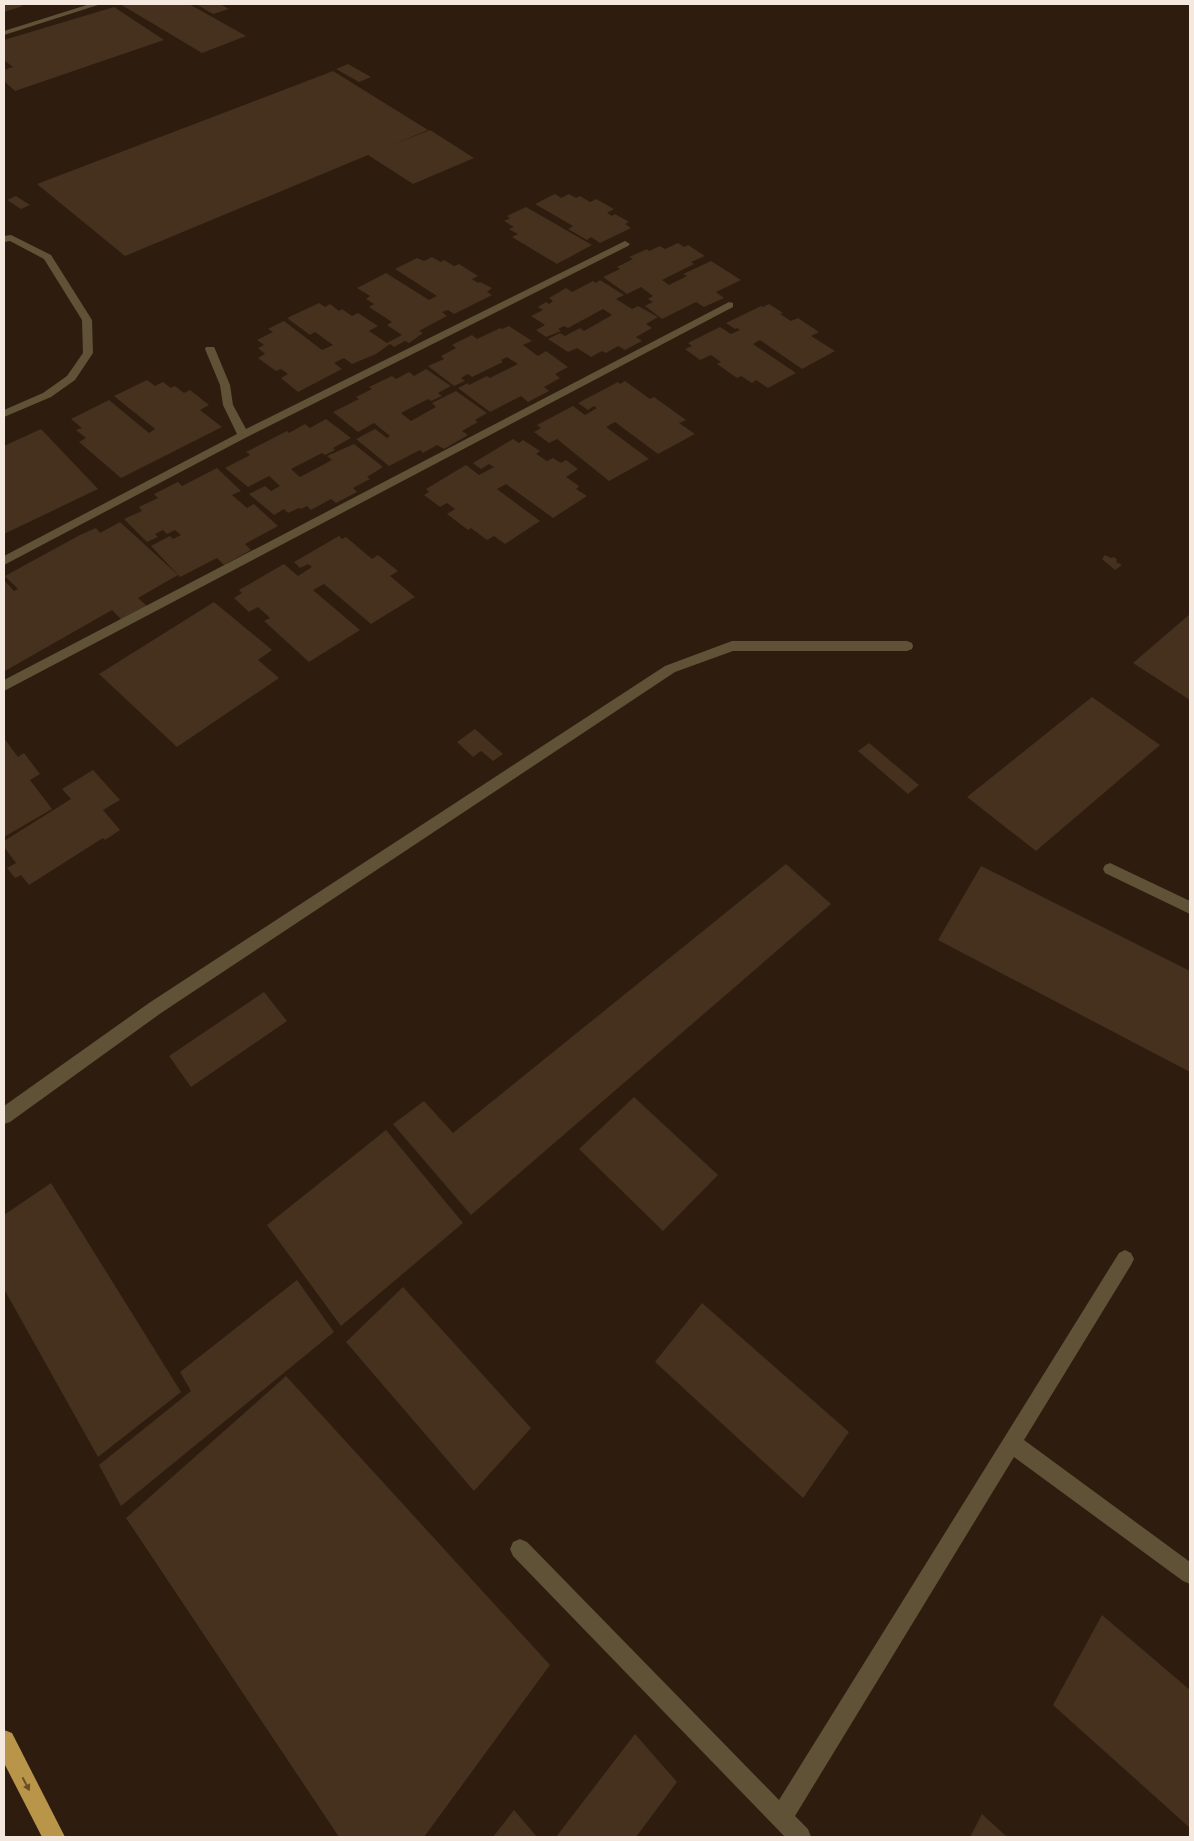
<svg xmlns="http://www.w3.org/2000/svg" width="1194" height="1841" viewBox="0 0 1194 1841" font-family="Overpass,sans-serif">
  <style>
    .building { fill: #46301e }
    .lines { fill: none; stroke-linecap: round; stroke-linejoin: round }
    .minor { fill: #605236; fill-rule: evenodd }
    .highway { fill: #b89549; fill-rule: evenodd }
    .oneway { fill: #674e24 }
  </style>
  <rect width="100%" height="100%" fill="#2e1d0f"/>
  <path class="building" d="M4,4h15l4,2 -19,6z
    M120,4h69l57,32 -44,17z
    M196,4h24l9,5 -16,5z
    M114,7l50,33 -149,51 -11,-10v-11l9,-3 -9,-7v-20z
    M348,64l23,13 -12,5 -23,-13z
    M333,71l95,59 -36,15 38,-15 44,28 -61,26 -45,-29 -243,101 -88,-72z
    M555,194l6,4 8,-4 7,4 4,-2 10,6 6,-3 18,10 -7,4 5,3 3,-2 14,8 -4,2 6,4 -31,15 -9,-6 -4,3 -19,-11 5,-3 -38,-22z
    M16,196l14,9 -9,4 -14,-9z
    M526,207l66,38 -35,19 -45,-27 6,-3 -9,-5 5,-2 -10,-6 6,-3 -3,-2z
    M678,243l6,4 4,-2 17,11 -14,6 3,2 -32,16 7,5 18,-9 -4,-2 28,-13 30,19 -25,12 8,6 -20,9 -8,-5 -34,17 -17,-13 8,-4 -5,-3 5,-3 -12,-9 -14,7 -24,-17 17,-8 -3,-2 16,-8 -4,-2 18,-8 2,2 11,-5 5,3z
    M432,257l9,5 3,-2 10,6 5,-2 19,12 -6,3 6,4 2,-1 12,6 -5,4 5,3 -38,19 -6,-4 -6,2 5,4 -28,15 4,2 -14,10 -4,-2 -11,6 -4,-3 -14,10 -24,10 -8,-6 -10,5 8,6 -44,23 -17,-14 7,-4 -7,-5 -5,2 -18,-13 7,-4 -7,-6 6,-3 -7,-5 16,-8 -5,-3 16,-8 38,29 11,-5 -18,-13 -5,3 -23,-17 32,-15 6,4 5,-3 9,7 3,-2 10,7 6,-3 20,13 -9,5 18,12 15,-8 -15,-10 5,-3 -23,-15 5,-3 -8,-5 4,-3 -13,-8 29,-15 43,27 8,-4 -42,-27 22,-11 7,3z
    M600,280l24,15 -8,4 16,10 6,-3 20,11 -12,7 6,4 -16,9 6,4 -17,9 -7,-4 -12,7 -4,-2 -11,6 -14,-9 -9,4 -20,-13 12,-6 5,3 15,-8 4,3 28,-16 -9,-6 -35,19 -4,-2 -6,3 3,2 -15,6 -10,-7 9,-5 -14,-9 12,-6 -5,-3 8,-5 3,2 4,-3 -4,-3 17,-10 6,4 21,-11 3,2z
    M769,304l14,9 -3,1 11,7 7,-3 21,14 -8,4 24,15 -33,18 -42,-29 -7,4 43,29 -28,15 -12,-8 -4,3 -11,-7 -4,2 -20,-14 4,-2 -10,-7 -11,5 -15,-11 7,-3 -4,-3 32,-16 11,7 9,-4 -3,-2 -2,1 -9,-6 35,-17 2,1z
    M509,326l23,15 -9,4 15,11 8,-5 22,16 -13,7 5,4 -16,9 5,4 -21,11 -7,-6 -31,16 -32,-24 10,-5 1,2 18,-9 3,2 28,-14 -11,-7 -6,3 2,2 -31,15 -4,-3 -7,4 4,3 -11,5 -26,-20 16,-7 -3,-3 15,-8 -4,-3 20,-10 5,4 23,-11 2,1z
    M426,369l25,17 -13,7 4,3 -11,5 -3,-2 -27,14 10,8 25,-14 -4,-4 24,-12 31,22 -12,7 3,2 -16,9 6,4 -24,14 -7,-4 -14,8 -3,-3 -31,16 -33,-27 19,-10 12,9 3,-2 -16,-13 -16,9 -25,-20 26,-13 -3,-2 16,-8 -3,-2 23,-11 4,3 13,-7 5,4z
    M147,380l8,6 8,-4 8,6 4,-2 9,7 6,-3 19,15 -9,5 22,17 -101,51 -42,-36 7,-4 -10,-8 6,-2 -11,-9 38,-19 40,33 6,-4 -41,-33z
    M625,381l25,18 4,-2 32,23 -7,3 16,11 -37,20 -43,-32 -9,5 43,32 -40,22 -52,-42 -8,4 -15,-11 7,-4 -4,-3 36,-19 12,9 12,-7 -3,-2 -6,4 -10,-7 40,-21 2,2z
    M326,419l25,19 -18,10 2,2 -10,5 -3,-2 -31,16 9,8 32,-17 -5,-4 27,-12 29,23 -16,10 3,2 -17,9 4,4 -21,11 -5,-4 -20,11 -4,-4 -6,3 -2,-1 -11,5 -4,-4 -10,6 -25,-21 16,-8 6,5 9,-5 -11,-10 -21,11 -23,-19 25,-13 -4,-3 41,-21 2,2 16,-9 5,4z
    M41,429l57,60 -94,45v-88z
    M513,439l6,4 4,-3 17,11 -4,3 11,7 6,-3 8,5 5,-3 12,9 -12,8 13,9 -3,3 11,7 -34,22 -47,-34 -9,5 43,32 -35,23 -11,-8 -7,4 -16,-12 -3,2 -21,-16 8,-5 -8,-6 -7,4 -16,-12 5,-3 -3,-3 40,-24 13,10 15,-8 -5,-3 -8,5 -8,-6z
    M217,468l24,23 -9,4 15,13 7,-4 24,22 -33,18 6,6 -27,15 -7,-7 -37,19 -29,-31 19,-10 3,3 8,-4 -6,-5 -8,4 -4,-4 -8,4 3,3 -11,5 -23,-23 18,-8 -3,-4 19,-9 -4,-4 24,-12 4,4z
    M120,522l58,53 -40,23 9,8 -25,14 -10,-10 -107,61 -1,-91 10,11 4,-2 -13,-13 75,-41 16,-7 4,5z
    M339,536l3,3 4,-2 26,22 6,-4 20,16 -8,5 25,21 -44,27 -47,-40 -11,6 47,40 -51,32 -45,-41 6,-3 -12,-11 -9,5 -15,-14 8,-5 -3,-3 45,-26 14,12 14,-9 -4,-3 -8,4 -6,-6z
    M1105,555l6,3 2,-1 4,2 -1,3 6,3 -7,5 -13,-11z
    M214,602l58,48 -14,10 21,18 -102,69 -78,-73z
    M1190,614v86l-57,-37z
    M1092,697l68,48 -124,106 -69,-54z
    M475,729l28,25 -10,7 -12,-10 -8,6 -16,-15z
    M4,738l14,19 6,-4 16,21 -10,6 22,29 -48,28z
    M869,743l50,42 -11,9 -50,-43z
    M93,770l27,30 -17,10 17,20 -15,10 -2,-2 -74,47 -8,-10 -6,3 -8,-10 9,-5 -12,-16v-6l67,-42 -9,-10z
    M786,864l45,40 -360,311 -78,-91 31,-23 29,32z
    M981,866l209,105v101l-252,-132z
    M264,992l23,29 -96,66 -22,-31z
    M634,1097l84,78 -55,56 -84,-82z
    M386,1130l77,93 -122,103 -74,-101z
    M51,1183l130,209 -83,65 -94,-168v-74z
    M297,1280l37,52 -213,174 -22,-41 92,-74 -11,-19z
    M403,1287l128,141 -57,63 -128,-149z
    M702,1303l147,129 -46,66 -148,-136z
    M286,1376l264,289 -126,172h-85l-213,-319z
    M1102,1615l88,75v138l-137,-123z
    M635,1734l42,48 -41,55h-80z
    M514,1810l23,27h-44z
    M982,1814l25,23h-37z"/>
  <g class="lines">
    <path class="minor" d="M90,4h11l-97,31v-4z
      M11,235l40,20 41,65 1,33 -18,27 -24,17 -47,20v-7l39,-17 24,-17 16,-23 -1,-33 -38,-61 -34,-18 -6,1v-6z
      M625,241l5,3 -2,2 -381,191 -243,128v-9l233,-122 -14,-29 -3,-20 -15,-36 1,-2h8l1,2 15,36 3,20 13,24z
      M729,302l4,1v4l-729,384v-11z
      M732,641h175l5,2 1,3 -1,3 -5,2h-174l-58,21 -514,341 -151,109 -6,2v-18l145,-103 516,-337z
      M1110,863l80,38v13l-85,-41 -2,-4 2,-4z
      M1125,1250l6,3 3,6 -3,6 -107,175 166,122v22l-7,-3 -169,-124 -219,359 13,13 3,8h-26l-272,-281 -3,-7 3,-7 7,-3 7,3 252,258 340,-547z"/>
    <path class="highway" d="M4,1730l8,3 53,104h-23l-38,-74z"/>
  </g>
  <defs><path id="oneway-solid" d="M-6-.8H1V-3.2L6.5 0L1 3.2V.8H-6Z" transform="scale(1.25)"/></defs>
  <use class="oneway" href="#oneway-solid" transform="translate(26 1784) rotate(62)"/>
  <rect width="1194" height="1841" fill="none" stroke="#f4e8df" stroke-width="10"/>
</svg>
